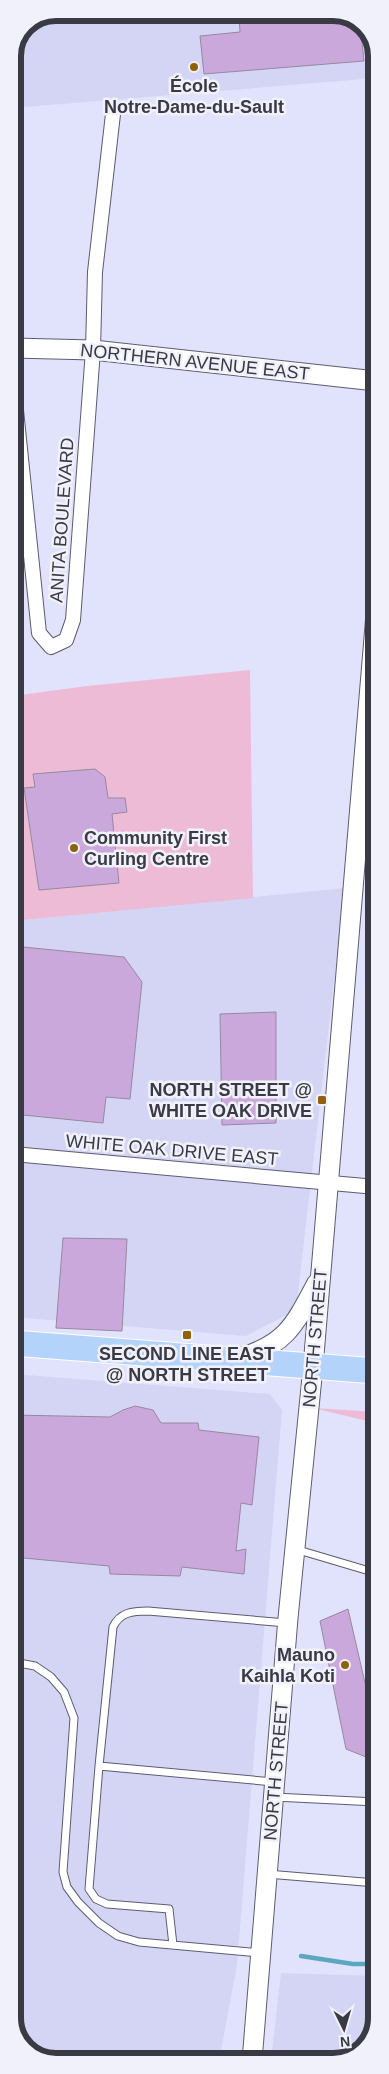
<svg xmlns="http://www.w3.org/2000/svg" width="389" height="2074" viewBox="0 0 389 2074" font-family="Helvetica,sans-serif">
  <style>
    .built { fill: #d4d5f5 }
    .green { fill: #eebbd6 }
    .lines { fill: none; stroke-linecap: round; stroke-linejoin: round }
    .stream { stroke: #5da6c0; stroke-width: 4.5 }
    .building { fill: #cba8dc; stroke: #96899d }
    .lane-casing { stroke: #5c5c71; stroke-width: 9 }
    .street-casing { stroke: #5c5c71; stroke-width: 16 }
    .secondary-casing { stroke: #5c5c71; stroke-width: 21 }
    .highway-casing { stroke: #fff; stroke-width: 27 }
    .lane { stroke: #fff; stroke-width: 7 }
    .street { stroke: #fff; stroke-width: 14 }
    .secondary { stroke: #fff; stroke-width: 19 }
    .highway { stroke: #b3d3fa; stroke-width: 25 }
    .poi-dot { fill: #90620c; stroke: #f1f1fb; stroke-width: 2 }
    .labels { text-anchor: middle; stroke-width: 5; stroke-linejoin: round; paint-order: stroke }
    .poi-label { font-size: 18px; font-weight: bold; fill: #3a3a44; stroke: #f1f1fb }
    .street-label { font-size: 18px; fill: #3a3a44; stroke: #f1f1fb }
    .rim { fill: none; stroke: #3a3a44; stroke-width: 6 }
  </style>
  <rect width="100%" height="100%" fill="#e1e2fb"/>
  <path class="built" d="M56,13h282l26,12 12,25v28l-363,30v-52l12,-31z
    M345,888l-49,422 -50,26 -233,-19v-396z
    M13,1374l257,20 12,16 -45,555 -18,96h-168l-26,-12 -12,-25z
    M281,1973l95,3v42l-10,29 -27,14h-68z"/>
  <path class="green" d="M250,670l3,228 -240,23v-225l74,-10z
    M313,1408l63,4v11z"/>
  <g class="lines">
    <path class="stream" d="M301,1956l52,8h23"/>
  </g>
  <path class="building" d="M273,13h65l22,10 4,38 -160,13 -4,-38 40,-4 -1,-16z
    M95,769l10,8 3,21h17l2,14 -15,2 7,69 -80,7 -15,-102 11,-1 -2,-13z
    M23,947l101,10 18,25 -12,117 -24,-2 -3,26 -90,-9v-91h2z
    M276,1012v111l-54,2 -2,-111z
    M63,1238l64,1 -5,92 -66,-3z
    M135,1406l18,4 8,13h37l1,7 60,7 -7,68 -11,-2 -5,48 10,-2 -2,25 -62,-7 -2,9 -70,-2 -1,-8 -96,-9v-142l97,2 13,-7z
    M348,1609l23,100 5,3v49l-30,-12 -26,-128z"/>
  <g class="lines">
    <g class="lane-casing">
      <path id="lane" d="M295,1549l81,24
        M13,1662l22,4 16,11 13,15 10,26 -11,154 4,15 11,15 21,21 19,13 21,6 121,11
        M99,1766l-10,123 7,10 11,5 62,5 4,36
        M274,1782l-175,-16 14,-139c7,-15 20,-16 35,-16l139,12
        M274,1797l102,5
        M267,1874l109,9"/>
    </g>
    <g class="street-casing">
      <path id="street" d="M13,381l26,252 12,14 15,-7 7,-20 20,-270 2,-78 18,-158
        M356,838l20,-1
        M13,1154l363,33"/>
    </g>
    <g class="secondary-casing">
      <path id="secondary" d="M13,348l80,2 283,31
        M240,1358c47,-14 55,-34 77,-75
        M252,2061l36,-443 25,-251 63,-753"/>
    </g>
    <g class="highway-casing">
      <path id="highway" d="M13,1343l363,28"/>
    </g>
    <use href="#lane" class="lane"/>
    <use href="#street" class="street"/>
    <use href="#secondary" class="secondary"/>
    <use href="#highway" class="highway"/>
  </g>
  <g class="poi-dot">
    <circle cx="194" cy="67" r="5"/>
    <circle cx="74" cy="848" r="5"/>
    <rect x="317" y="1095" width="10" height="10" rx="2.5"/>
    <rect x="182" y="1330" width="10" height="10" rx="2.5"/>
    <circle cx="345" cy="1665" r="5"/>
  </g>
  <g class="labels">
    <g class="poi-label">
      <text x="194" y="92">École<tspan x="194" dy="21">Notre-Dame-du-Sault</tspan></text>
      <text x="84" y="844" text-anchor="start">Community First<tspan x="84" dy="21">Curling Centre</tspan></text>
      <text x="312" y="1096" text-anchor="end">NORTH STREET @<tspan x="312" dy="21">WHITE OAK DRIVE</tspan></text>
      <text x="187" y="1360">SECOND LINE EAST<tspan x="187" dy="21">@ NORTH STREET</tspan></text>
      <text x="335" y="1661" text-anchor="end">Mauno<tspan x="335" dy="21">Kaihla Koti</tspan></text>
    </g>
    <g class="street-label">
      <text transform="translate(195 362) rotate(6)" y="6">NORTHERN AVENUE EAST</text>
      <text transform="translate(62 520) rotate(-86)" y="6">ANITA BOULEVARD</text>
      <text transform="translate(172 1150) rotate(5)" y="6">WHITE OAK DRIVE EAST</text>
      <text transform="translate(315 1338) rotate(-85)" y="6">NORTH STREET</text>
      <text transform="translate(276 1771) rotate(-85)" y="6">NORTH STREET</text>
    </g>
  </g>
  <path d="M0 0H389V2074H0ZM56 21H333A35 35 0 0 1 368 56V2018A35 35 0 0 1 333 2053H56A35 35 0 0 1 21 2018V56A35 35 0 0 1 56 21Z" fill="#f1f1fb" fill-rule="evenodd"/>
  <path class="rim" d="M56 21H333A35 35 0 0 1 368 56V2018A35 35 0 0 1 333 2053H56A35 35 0 0 1 21 2018V56A35 35 0 0 1 56 21Z"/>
  <g transform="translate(344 2029) rotate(175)" stroke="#f1f1fb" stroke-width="4" paint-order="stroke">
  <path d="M0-4L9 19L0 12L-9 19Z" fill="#3a3a44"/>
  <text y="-8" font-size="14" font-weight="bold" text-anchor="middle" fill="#3a3a44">N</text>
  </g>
</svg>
